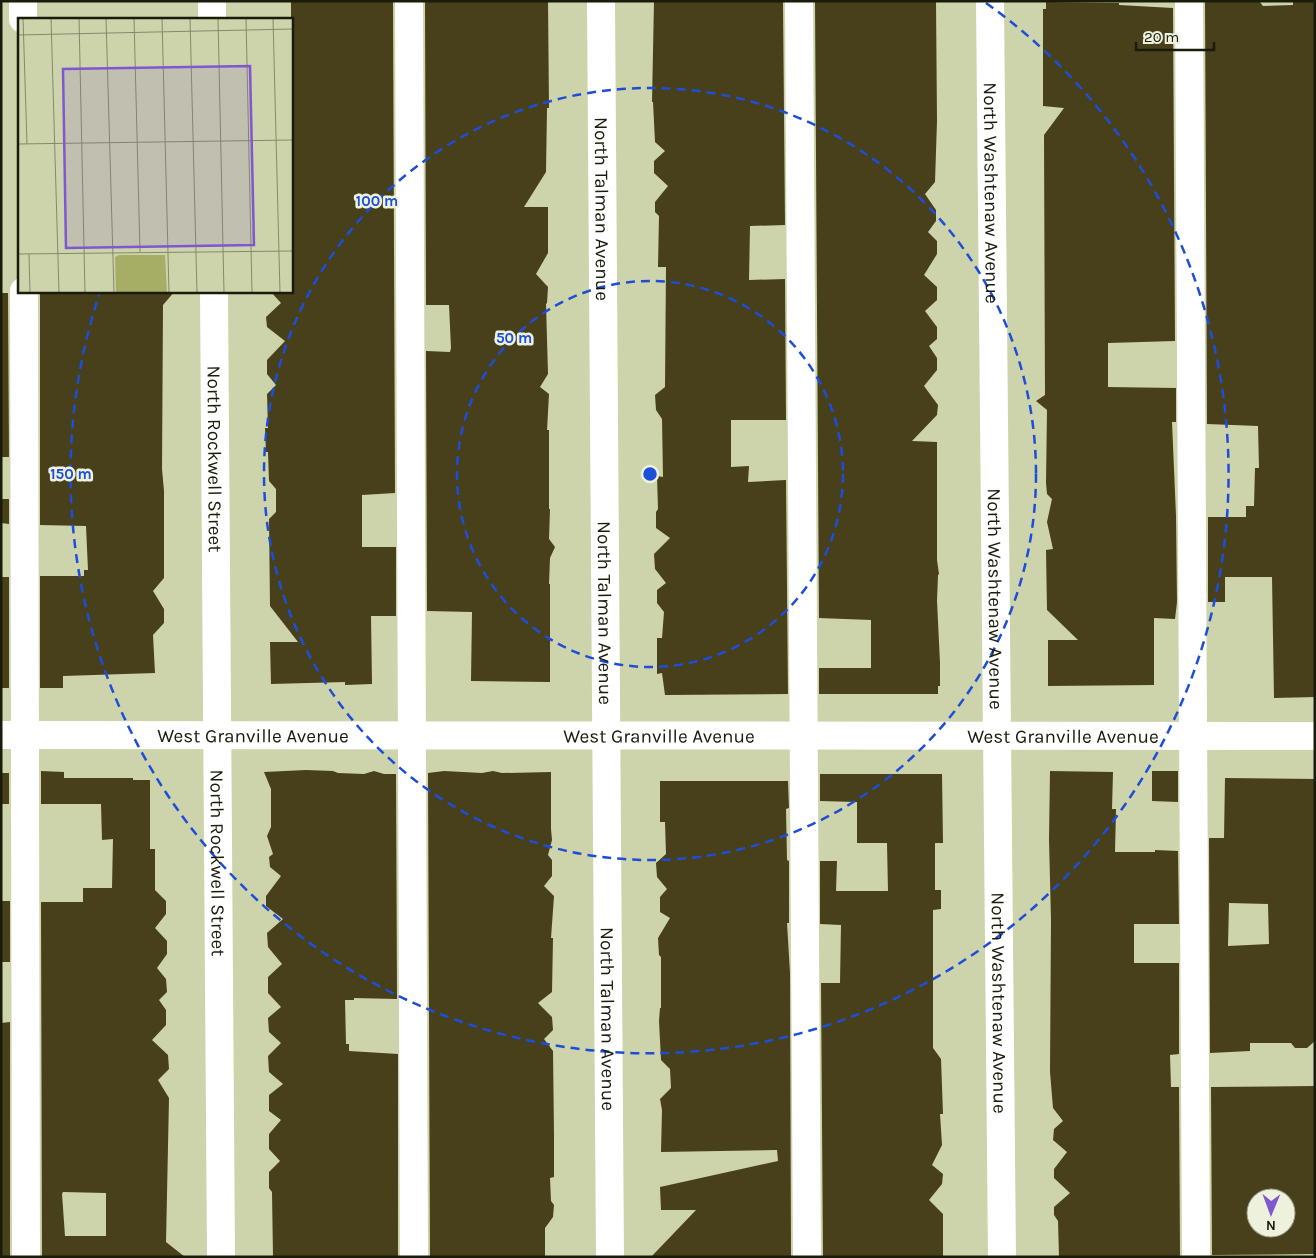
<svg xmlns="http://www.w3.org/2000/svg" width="1316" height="1258" viewBox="0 0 1316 1258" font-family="Karla,sans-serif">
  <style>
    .building { fill: #483f1b; fill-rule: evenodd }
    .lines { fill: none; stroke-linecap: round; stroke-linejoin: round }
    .minor { stroke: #fff; stroke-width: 28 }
    .ring { fill: none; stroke: #1d4ed8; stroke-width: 2.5; stroke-dasharray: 9 6 }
    .labels { text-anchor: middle; stroke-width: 5; stroke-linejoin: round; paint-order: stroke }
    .street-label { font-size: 19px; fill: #191b0b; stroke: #eef2dd }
    .inset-road { fill: none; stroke: #85896b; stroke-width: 1 }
    .view { fill: #7f58d1; fill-opacity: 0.15; stroke: #7f58d1; stroke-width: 2.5 }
    .inset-edge { fill: none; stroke: #191b0b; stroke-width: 2.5 }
    .centre { fill: #1d4ed8; stroke: #eef2dd; stroke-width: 2.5 }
    .ring-label { font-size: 15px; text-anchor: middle; font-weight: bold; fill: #1d4ed8; stroke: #eef2dd; stroke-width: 5; stroke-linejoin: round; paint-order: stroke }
  </style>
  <rect width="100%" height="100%" fill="#cdd3ab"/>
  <path class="building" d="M291,1h102l2,492 -33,2v52h34v69h-25l1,68 -27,1v-3l-74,2 -1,-42h28l-28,-36 -1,-87 7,-7v-23l-7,-8 -1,-29h-2l-1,-24h3l-1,-34 9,-9 -9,-11v-14l18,-19 -18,-14 -1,-10 15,-14 -11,-12h21z
    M425,1h123l1,107h-2l-1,64 -22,35h24v46l-12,21 12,13 -1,16 -1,1 2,70 -8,13 9,7 -2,36h2v79h1l-1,30 6,8 -5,11 -1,26h1v98l-79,-1 1,-69 -45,-1 -1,-260 24,1 1,-4 -2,-43h-23z
    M654,1l129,1 2,223 -35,1 -1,54 36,-1 1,141h-55v47l18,-1 -1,16 38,-2 2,214 -123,1 -3,-22 -5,1v-36h5l2,-26 -7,-9v-13l9,-7 -11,-14 -1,-15 16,-16 -14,-10v-16l2,-3 -1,-33 6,1 -1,-58 -6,-9 -1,-15 10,-8 1,-120h-8l1,-51 -4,-4v-10l13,-16 -14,-13v-12l11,-10 -10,-9 -2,-40h-1z
    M1229,1l31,1 3,4 30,-1v-3h22v695l-41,1 -2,-121h-47v25h-17v-85h38v-11h8l1,-38h4l-1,-42 -51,-2 -2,-422z
    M815,2h121l1,119 -2,61 -10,12 11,16v11l-8,11 9,9v13l-13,21 13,12v13l-12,11 12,16v12l-8,7 8,12v12l-13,16 14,19 -1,10 -25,26 25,1v118l2,14 -1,1 -1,26 3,62v23h-2v8h-119v-26h52v-48l-52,-2z
    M1046,2l73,1v2l54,3 2,333 -67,2v44l68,1v34h-4l4,94 1,86 -2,17 -21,-1v67l-106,1v-46h30l-31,-30 -1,-60 7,-1 -6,-27 5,-23 -5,-5 -1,-11 1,-73 -11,-9 9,-6 -1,-260 20,-27 -21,-2v-97h3z
    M86,291h89l-12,14 -1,164 2,22v87l-11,13 11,18v14l-11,12 2,38 -92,3v12h-23v-112h44v-6h4l-2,-44 -46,-1v-232h46z
    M1,293h7l1,164h-8z
    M1,499h8v25l-8,-1z
    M1,577h8v111h-8z
    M306,770l27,1 5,2 26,1 10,-3 10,3h12l1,225 -43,-1v2h-9l1,44h3v7l49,3v203h-125l-1,-65 -3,-4v-16l11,-11 -11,-12v-15l12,-14 -12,-9v-16l14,-11 -14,-12 -1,-16 13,-13 -12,-11 -1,-14 13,-11 -13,-14v-16l14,-13 -14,-17 -1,-14 16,-14 -17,-13v-10l15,-20 -11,-9 -1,-10 4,-3 -6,-18 4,-9v-38l-7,-17z
    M41,771l23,1v6h69v2h17v69h5v41l11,11v13l-11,14 12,13v13l-10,14 9,11 1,13 -8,8 7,10v15l-14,15 16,15 1,14 -11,11 11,18 -3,144 19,15h-143l-1,-355h42v-14h29l1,-49 -11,1 -1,-36h-60zM63,1192l43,1v43h-41l-3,-42z
    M444,771l38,2 11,-2 9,2 49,-1v57l1,11 -4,15 4,5v16l-8,10 10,10 -3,42h2l-1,54 -14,11 14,14 1,13 -9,9 9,12 1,83v43l-4,1 1,23 3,4 -1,12 -8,11v29h-115l-2,-484z
    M1050,771l63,1 -1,37h4l-1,43h40v-2l23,1 1,73h-45v39h45v91l-9,1 1,32h8l1,168 -1,2h-120l-1,-36 -4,-6v-8l16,-14 -16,-15v-9l13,-17 -14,-12 1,-11 9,-8 -10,-13 -3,-36 1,-152 -2,-81z
    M1152,771h26v31l-26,-1z
    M1,773h8v31h-8z
    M820,774h122l1,69h-8v47h6v19l-8,1v138l8,11 2,55h-3l2,31 -10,20 11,9 -1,10 -13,16 14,14v43h-120l-2,-274h19l1,-58 -21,-1v-63h17l-1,30h52l-1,-48h-30v-41l-37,-1z
    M1225,778l90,1v262l-8,7h-12l-4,-5h-41v8l-40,2 -1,-215h15zM1229,903l39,1 1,40 -41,2z
    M660,781h128l1,27 -3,1 1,51 2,1v62h-2l3,50 1,284h-140l45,-47h-35l-1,-23 118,-26 -1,-11 -116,2 1,-42 -2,-11 11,-11 -1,-19 -9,-9 -2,-39 1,-13h1v-51l-2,-2 -1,-17 12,-20 -10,-6v-15l7,-8 -10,-12 -1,-14 10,-9 -1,-32h-5z
    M1,901h9v61h-9z
    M10,1022v235h-9v-234z
    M1315,1086v168l-103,1 -1,-168zM1256,1198h30v30h-30z"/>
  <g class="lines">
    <g class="minor">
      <path d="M23,1v18"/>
      <path d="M212,1v18"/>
      <path d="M409,1l5,1256"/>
      <path id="s1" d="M601,1l9,1256"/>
      <path d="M799,1l8,1256"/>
      <path id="s2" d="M990,1l12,1256"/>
      <path d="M1189,1l7,1256"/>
      <path d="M24,291l2,966"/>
      <path id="s3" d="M214,291l7,966"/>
      <path id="s4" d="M1,735l1314,1"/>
    </g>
  </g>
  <g class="ring">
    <circle cx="650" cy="474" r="193"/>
    <circle cx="650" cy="474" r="386"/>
    <path d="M986 3A579 579 0 1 1 99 295"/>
  </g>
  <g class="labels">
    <g class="street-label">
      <text dy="7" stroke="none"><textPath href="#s2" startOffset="192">North Washtenaw Avenue</textPath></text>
      <text dy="7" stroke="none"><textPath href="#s1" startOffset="208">North Talman Avenue</textPath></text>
      <text dy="7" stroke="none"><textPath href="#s3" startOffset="168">North Rockwell Street</textPath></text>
      <text dy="7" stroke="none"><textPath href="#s2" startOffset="598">North Washtenaw Avenue</textPath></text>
      <text dy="7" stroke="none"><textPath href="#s1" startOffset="612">North Talman Avenue</textPath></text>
      <text dy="7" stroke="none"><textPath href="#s4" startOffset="252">West Granville Avenue</textPath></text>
      <text dy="7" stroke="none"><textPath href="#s4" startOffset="658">West Granville Avenue</textPath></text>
      <text dy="7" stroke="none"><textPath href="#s4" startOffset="1062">West Granville Avenue</textPath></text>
      <text dy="7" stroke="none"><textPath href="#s3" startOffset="572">North Rockwell Street</textPath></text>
      <text dy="7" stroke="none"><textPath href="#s2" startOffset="1002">North Washtenaw Avenue</textPath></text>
      <text dy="7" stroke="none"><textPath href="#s1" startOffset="1018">North Talman Avenue</textPath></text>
    </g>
  </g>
  <g transform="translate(18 18)">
    <rect width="275" height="275" fill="#cdd3ab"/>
    <path d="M101,237h46l2,38h-51l-1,-36z" fill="#a5ae64"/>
    <path class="inset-road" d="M5,0l4,126M33,0l8,275M61,0l6,275M88,0l8,275M116,0l6,234M144,0l7,275M172,0l7,275M200,0l6,275M228,0l6,275M255,0l7,275M0,17l275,-6M0,126l275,-4M0,236l275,-3M11,236l1,39"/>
    <path class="view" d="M232,48l4,179 -188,3 -3,-179z"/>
    <rect width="275" height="275" class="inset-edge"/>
  </g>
  <circle cx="650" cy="474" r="8" class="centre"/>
  <g class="ring-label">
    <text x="377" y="206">100 m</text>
    <text x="514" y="343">50 m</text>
    <text x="71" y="479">150 m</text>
  </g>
  <rect width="1316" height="1258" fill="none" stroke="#191b0b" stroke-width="5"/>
  <g transform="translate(1271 1213) rotate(181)"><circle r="24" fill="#eef2dd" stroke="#999c89"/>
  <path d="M0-4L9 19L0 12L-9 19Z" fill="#7f58d1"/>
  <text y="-8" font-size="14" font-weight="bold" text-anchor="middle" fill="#191b0b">N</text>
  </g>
  <path d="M1136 42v8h78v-8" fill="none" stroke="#191b0b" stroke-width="2.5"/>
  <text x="1144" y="42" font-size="15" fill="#191b0b" stroke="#eef2dd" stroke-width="4" paint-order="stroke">20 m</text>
</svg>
